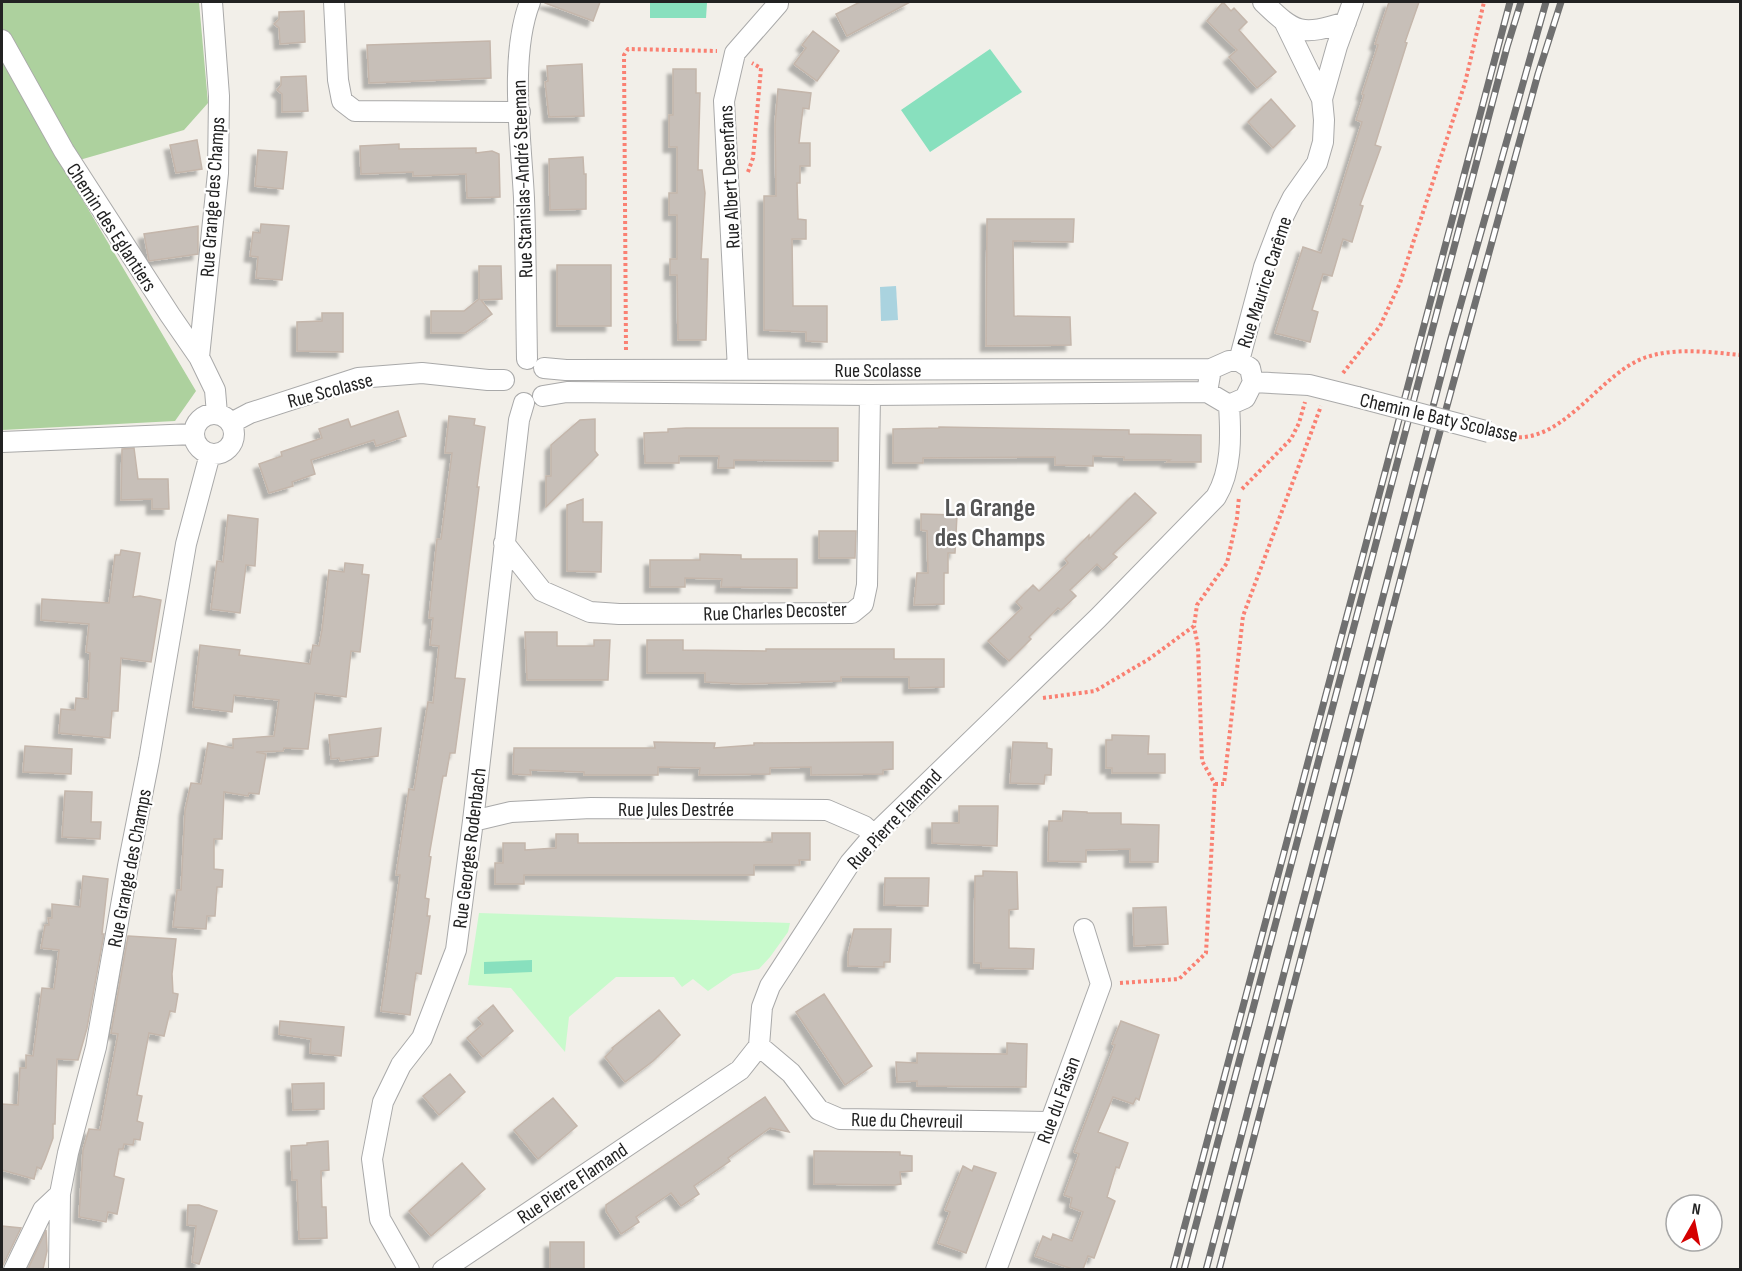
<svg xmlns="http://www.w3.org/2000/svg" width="1742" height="1271" viewBox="0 0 1742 1271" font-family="'Sofia Sans Condensed',sans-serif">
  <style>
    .forest { fill: #add19e }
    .park { fill: #c8facc }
    .pitch { fill: #88e0be }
    .water { fill: #aad3df }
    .building { fill: #c7bfb8; stroke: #c4b6ab; stroke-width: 1.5; filter: url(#shadow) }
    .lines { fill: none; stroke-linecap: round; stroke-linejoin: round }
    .minor-casing { stroke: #a9a9a9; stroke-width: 22 }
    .path { stroke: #fa8072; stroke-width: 4; stroke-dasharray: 3 3; stroke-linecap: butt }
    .minor { stroke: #fff; stroke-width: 20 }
    .rail-casing { stroke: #707070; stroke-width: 7 }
    .rail { stroke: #fff; stroke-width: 4.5; stroke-dasharray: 14; stroke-linecap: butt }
    .minor-bridge-casing { stroke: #a9a9a9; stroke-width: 22; stroke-linecap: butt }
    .minor-bridge { stroke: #fff; stroke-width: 20 }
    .labels { text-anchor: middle; stroke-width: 4.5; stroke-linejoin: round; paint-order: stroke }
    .street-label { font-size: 20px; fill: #222; stroke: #fff }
    .district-label { font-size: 26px; font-weight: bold; fill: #555; stroke: #fff }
  </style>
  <defs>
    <filter id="shadow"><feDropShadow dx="-5.5" dy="5.5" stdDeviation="1.5" flood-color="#0004"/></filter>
  </defs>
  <rect width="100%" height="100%" fill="#f2efe9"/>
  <path class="forest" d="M2,2h197l9,101 -24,27 -122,35 134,226 -21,30 -173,9z"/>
  <path class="park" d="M479,913l311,10 -2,9 -18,25 -11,12 -26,5 -25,17 -15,-12 -11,8 -8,-10h-58l-47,40 -4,35 -54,-64 -43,-3z"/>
  <path class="pitch" d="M650,3h57l-1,15h-56z
    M990,49l32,43 -92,60 -29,-42z
    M532,960v12l-48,2v-12z"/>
  <path class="water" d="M896,286l2,34 -17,1 -1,-34z"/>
  <path class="building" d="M545,2h55l-7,19 -48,-18z
    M860,2h50l-63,34 -11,-22z
    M1223,2l8,9 3,-3 13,14 -8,8 37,42 -19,16 -28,-31 8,-7 -30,-29z
    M1389,2h30l-14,40 2,1 -32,102 6,2 -21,58 3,1 -11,36 -9,-3 -11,37 -9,-2 -11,36 6,2 -8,30 -35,-9 28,-86 18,6 41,-131 -6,-2 8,-25 -2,-1 16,-49 -3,-1z
    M304,11l1,31 -25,2 -1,-16 -5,-4 5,-5v-7z
    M813,31l26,20 -22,30 -23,-17 12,-16 -4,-3z
    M490,41l1,37 -122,5 -2,-38z
    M582,64l2,52 -35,1 -4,-35 3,-1 -1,-15z
    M673,69h23v24h4l-2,77h4l3,23 -4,66h7l-2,81h-28l-1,-65h-7v-16h7v-44h-8v-22h8v-46h-8v-32h4z
    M306,76l2,35 -26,1v-18l-5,-4 4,-5v-8z
    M778,89l33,4 -2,16 -6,-1 -4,35h11v23h-10v17h-3l1,36 8,1v19h-14l1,67h34v36l-21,-1v-9l-42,-2v-134h12l-1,-72z
    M1271,99l24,27 -22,22 -25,-26z
    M197,140l5,29 -26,4 -6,-28z
    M399,144v5l77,-1v5l16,-2 7,3 1,43 -33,1 -1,-24 -53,2v-4l-52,2 -1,-28z
    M258,150l29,2 -4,37 -28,-3z
    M583,157l1,17h2v35l-36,1 -1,-51z
    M987,219h87l-1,23 -60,-1 1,75 56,1 1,28 -85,1z
    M261,224l28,2 -7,54 -26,-2 2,-21 -8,-1 3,-24 7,1z
    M198,226v28l-49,7 -5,-27z
    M557,265h54v61h-54z
    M479,266h22l1,33 -21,1 11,14 -27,19h-34v-22h33l15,-12z
    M322,313h21v39l-46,-1v-29l25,-1z
    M398,411l8,25 -30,10 -2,-6 -63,20 4,14 -23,8 1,4 -24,7 -10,-29 23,-8 -1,-4 41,-14 -3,-9 29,-10 3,8z
    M449,416l26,3 -1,6 11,2 -8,60h2l-24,191 10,1 -10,74h-5l-4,23h-3l-14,80 2,1 -6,41 4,1 -2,17h3l-9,58 -5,-1 -6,42 -29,-4 19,-136h-4l13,-86 5,1 14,-88 5,1 6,-57 -9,-1 3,-27h-4l8,-79h4l11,-86h-7z
    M595,419v32l3,4 -52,52v-31h5v-31l29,-25z
    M939,427l190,3v4l72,1v27h-34l3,-2h-46v-3l-31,-1v10l-38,-1v-8l-132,1v5h-30v-34l46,-1z
    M686,428h152v33l-104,-1v8h-16l1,-12h-40v7h-34l-1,-30 24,-1v-3z
    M134,448l4,31h30l1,30h-17v-10l-31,1 1,-51z
    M1135,493l21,20 -43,41 4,3 -14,13 -6,-6 -27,26 6,6 -15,14 -3,-2 -29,29 2,2 -22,22 -21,-20 34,-33 -6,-6 17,-17 6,6 29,-28 -3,-4 24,-24v4z
    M583,499v23h19l-1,50 -34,-1v-66z
    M921,514l36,1 -2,38h-7v20h-4v31l-30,1 3,-32h11l-1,-42 -6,-1z
    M228,515l30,4 -3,47 -9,-1 -6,48 -29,-4 6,-48 6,1z
    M819,531h37l-1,27h-36z
    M121,550l19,3 -7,44 7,-1 21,4 -10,62 -30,-4 -3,53h-6l-2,27 -51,-5 2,-24 14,1 1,-12 12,1 2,-46 -4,-1 3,-28 -48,-4 1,-21 67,4 6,-48h5z
    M700,554l41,1v4h56v29l-76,-1 1,-8 -37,-1v9h-35v-27h50z
    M345,563l18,2 -1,9 7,1 -9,77 -9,-1 -5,46 -31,-4 -7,56 -24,-1 -1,3 -27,1 10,2 -7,40 -10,-1 -1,3 -24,-4 -2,47h-8v30l9,1 -1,17h-5l-2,29h-8l-1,13 -33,-2 4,-37h4l4,-80 6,-27 10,1 7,-41 25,5v-9l41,-3 5,-36 -45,-5 -2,17 -39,-5 7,-62 40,5 -1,5 71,9 3,-19 6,1 3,-16 7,-60 15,2z
    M525,632h32v14h37v-6h16l-2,40h-81z
    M647,640h36v10l83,1v-2h128v10h50v28l-35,1v-11h-68v4l-97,3 -39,-2v-9h-58z
    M381,728l-3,28 -38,5 -1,-3 -8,1 -2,-24z
    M1112,735l37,1 -1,18h17v19h-53v-5h-6v-28h6z
    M654,742l61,1 -1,5 40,-3v-2l139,-1v27l-10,1v4l-72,1v-8l-41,1v6l-71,1 1,-7 -42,-1v8h-74v-3l-54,-2 1,5 -18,-1 1,-26h141z
    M1013,742l34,1v5l5,1 -1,26h-6l-1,9 -34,-1z
    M25,746l47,3 -1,25 -48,-2z
    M65,791l27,1 -1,30h10l-1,17 -38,-2z
    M959,806h39l-1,40 -65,-3v-20h27z
    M1063,811l24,1v1h34v11l38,1 -1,37h-28v-13l-44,1v12l-38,-1 1,-40h13z
    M772,833h38v27h-11l1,5h-46v10h-230v9h-29v-21h8v-20h22v7l31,-2v-14h22v9l194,-1z
    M983,871l34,1 1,37 -9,1v38l25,1 -1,20 -52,-1v-5h-7l1,-87h8z
    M83,876l25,3 -6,55h2l-17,94 -9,32 -21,-1 -2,65h-2v14l-8,22 -4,9 -4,-2 -3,12 -32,-9v-66l16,1 2,-37h6v-13l7,1 9,-68 12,1 5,-39 -18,-2 4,-23h4l-1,-7h4v-14l28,3z
    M885,878h44l-1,28 -44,-1z
    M1166,907l2,37 -34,2 -1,-38z
    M854,929h37l-1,33h-6v5l-36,-1v-12z
    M128,936l48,3 -4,35 1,19 5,1 -3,18 -5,-1 -6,25 -15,-3 -12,62 5,1 -5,25 6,2 -3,17 -6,-1 -1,6 -9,-1 -1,5h-4l-5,27 10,3 -7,35 -9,-2 -2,10 -27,-5 4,-67 6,-21 11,1 18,-96 -7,-1z
    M824,994l48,72 -27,19 -49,-73z
    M493,1005l20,26 -30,26 -16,-19 16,-14 -5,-6z
    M659,1010l21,25 -27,26 -28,21 -20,-25 8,-8 -1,-1z
    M280,1021l64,6 -3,29 -31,-3 1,-14 -32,-5z
    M1121,1021l38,14 -20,65 -3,-2 -3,6 -20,-7 -15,35 30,11 -9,25 -3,-1 -9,30 8,4 -21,57 -6,-2 -5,13h-11l-37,-13 8,-20 8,4 2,-6 19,7 11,-29 -13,-5 2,-9 -8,-3 15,-41 -5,-2 41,-107 -3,-1z
    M1007,1043l20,1 -1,43 -109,-1v-5l-20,1 -1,-20 21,1v-10l90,1z
    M450,1074l15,18 -26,23 -16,-19z
    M324,1083v26l-31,1 -1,-26z
    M765,1097l24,35 -19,-4 -42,30 2,3 -36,25 5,8 -18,12 -10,-13 -35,24 3,5 -18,12 -15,-23v-6z
    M553,1098l24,28 -39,33 -24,-29z
    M328,1141l1,29 -8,1 1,36h4l1,31 -28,1 -2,-59h-5l-1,-34 16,-1v-2z
    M814,1151l86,1v3l12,1v15l-12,1 1,12 -6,1 -81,-1z
    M462,1163l23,26 -54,47 -22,-25z
    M963,1166l9,5 2,-5 22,7 -30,80 -28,-10 12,-31 -5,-2z
    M188,1205h11l18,6 -18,53 -7,-2 4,-36 -9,-1z
    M2,1226l19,2 -18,37h-1z
    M46,1230l1,21 -4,18h-15z
    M550,1242h34v27h-34z"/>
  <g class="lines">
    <g class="minor-casing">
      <path id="minor" d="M334,2l4,78 4,21 13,10 165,1
        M1263,2c33,32 38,34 83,20
        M1285,23l37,76
        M2,40l62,111 106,164 29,42 16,33 2,24
        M199,357l19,-184 1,-77 -7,-94
        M527,359c-1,-54 -1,-107 -3,-161 -3,-59 -15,-142 6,-196
        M1229,361h10l11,7 3,14 -8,16 -16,7 -22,-13 4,-23z
        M1239,361l25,-94 19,-50 10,-20 24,-34 6,-21 1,-22 -2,-21 15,-53 16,-44
        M544,368l22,2 645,-1
        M738,370l-14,-269 11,-48 43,-49v-2
        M1253,382l56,3 48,12
        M543,396l24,-4 303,3 337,-3
        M194 434a20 20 0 1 1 40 0a20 20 0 1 1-40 0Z
        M231,423l19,-10 108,-35 64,-5 66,7h16
        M2,442l192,-8
        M504,543l38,48 48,21 29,2 233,-1 11,-9 4,-19 3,-190
        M473,821l38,-9 80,-4 236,2 37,16 10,9
        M759,1046l32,27 28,37 21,9 209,3
        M14,1270l29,-60 17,-16
        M59,1270l1,-76 8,-41 28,-106 32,-181 21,-106 37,-216 24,-90
        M409,1270l-29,-51 -8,-60 11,-57 18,-37 21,-27 34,-88 17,-129 46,-401 5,-17
        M443,1270l297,-200 19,-24 3,-39 8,-21 80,-123 24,-28 224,-217 118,-121c16,-27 15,-61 13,-92
        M996,1270l105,-286 -17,-55"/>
    </g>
    <path class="path" d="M748,172l5,-14 8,-90 -9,-5
      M626,350l-2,-295 4,-6 89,2
      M1343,373l37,-47 20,-43 65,-200 19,-81
      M1507,436c54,12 91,-61 137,-78 30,-11 65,-6 96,-3
      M1242,489l49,-50 8,-16 6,-21
      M1043,698l52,-7 54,-32 45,-33 3,-21 30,-42 10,-45 2,-21
      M1215,784h9l19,-168 78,-210
      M1120,983l59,-4 27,-26 9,-169 -13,-23 -4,-115 -4,-20"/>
    <use href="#minor" class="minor"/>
    <g class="rail-casing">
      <path id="rail" d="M1173,1270l337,-1268
        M1184,1270l323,-1223 14,-45
        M1206,1270l244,-928 96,-340
        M1219,1270l206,-784 113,-412 23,-72"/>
    </g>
    <use href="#rail" class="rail"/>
    <g class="minor-bridge-casing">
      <path id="minor-bridge" d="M1357,397l132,35"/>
    </g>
    <use href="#minor-bridge" class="minor-bridge"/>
  </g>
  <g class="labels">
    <g class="street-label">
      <text transform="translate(729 177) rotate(-93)" y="7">Rue Albert Desenfans</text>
      <text transform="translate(522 179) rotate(-92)" y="7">Rue Stanislas-André Steeman</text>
      <text transform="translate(212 197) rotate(-86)" y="7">Rue Grange des Champs</text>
      <text transform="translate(112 227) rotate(57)" y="7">Chemin des Eglantiers</text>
      <text transform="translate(1264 282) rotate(-72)" y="7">Rue Maurice Carême</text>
      <text x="878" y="377">Rue Scolasse</text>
      <text transform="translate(330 390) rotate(-15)" y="7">Rue Scolasse</text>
      <text transform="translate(1439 417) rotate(13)" y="7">Chemin le Baty Scolasse</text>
      <text transform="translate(775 611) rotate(-2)" y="7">Rue Charles Decoster</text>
      <text x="676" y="816">Rue Jules Destrée</text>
      <text transform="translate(894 819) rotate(-47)" y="7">Rue Pierre Flamand</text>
      <text transform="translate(469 848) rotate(-83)" y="7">Rue Georges Rodenbach</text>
      <text transform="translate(129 868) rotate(-79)" y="7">Rue Grange des Champs</text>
      <text transform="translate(1058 1100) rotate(-70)" y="7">Rue du Faisan</text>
      <text transform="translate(907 1120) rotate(1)" y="7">Rue du Chevreuil</text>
      <text transform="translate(572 1183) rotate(-34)" y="7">Rue Pierre Flamand</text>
    </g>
    <g class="district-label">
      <text x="990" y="516">La Grange<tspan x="990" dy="30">des Champs</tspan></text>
    </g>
  </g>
  <rect width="1742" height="1271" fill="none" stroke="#222222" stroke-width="6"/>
  <g transform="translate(1694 1223) rotate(9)"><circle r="28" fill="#ffffff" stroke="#a7a7a7" stroke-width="1.5"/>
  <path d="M0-4.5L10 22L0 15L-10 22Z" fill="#d40000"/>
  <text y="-9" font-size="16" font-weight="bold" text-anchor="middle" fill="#222222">N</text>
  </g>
</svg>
